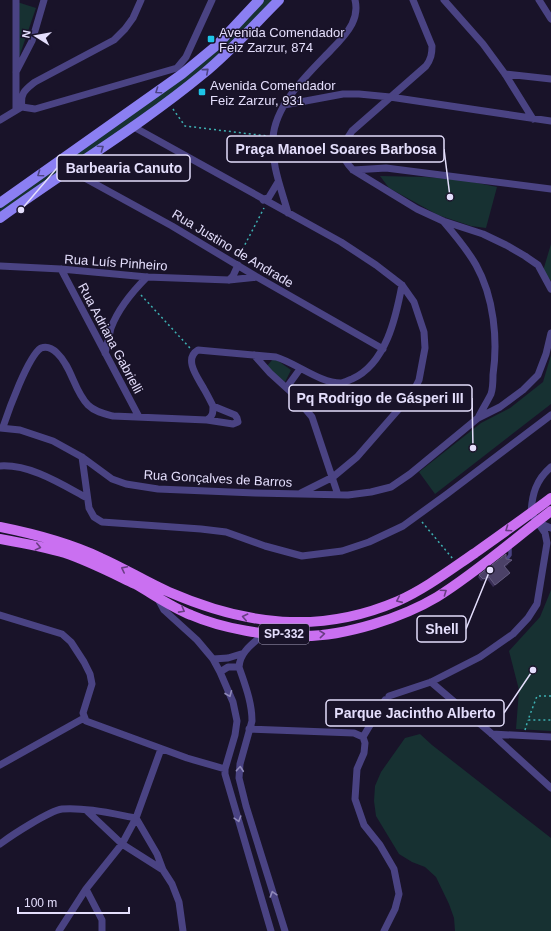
<svg xmlns="http://www.w3.org/2000/svg" width="551" height="931" viewBox="0 0 551 931" font-family="Arial,sans-serif">
  <style>
    .green { fill: #173132 }
    .lines { fill: none; stroke-linecap: round; stroke-linejoin: round }
    .path { stroke: #3dafb1; stroke-width: 1.5; stroke-dasharray: 2 3; stroke-linecap: butt }
    .lane { stroke: #4a4383; stroke-width: 3.5 }
    .street { stroke: #4a4383; stroke-width: 7 }
    .secondary { stroke: #8b7ff2; stroke-width: 10 }
    .primary { stroke: #ca70f1; stroke-width: 10 }
    .wall { fill: #392e55 }
    .shaded-wall { fill: #241b3c }
    .building { fill: #4b4167; stroke: #635a7e }
    .oneway { stroke: #4c4483 }
    .oneway2 { stroke: #693d83 }
    .oneway3 { stroke: #8f89b9 }
    .poi-dot { fill: #1ec5e8; stroke: #191329; stroke-width: 1.5 }
    .labels { text-anchor: middle; stroke-width: 3; stroke-linejoin: round; paint-order: stroke }
    .shield { fill: #191329; stroke: #a7a1bd; stroke-width: 1 }
    .shield-label { font-size: 12px; font-weight: bold; fill: #e4defc }
    .poi-label { font-size: 13px; fill: #e4defc; stroke: #191329; text-anchor: start }
    .street-label { font-size: 13px; fill: #e4defc; stroke: #191329 }
    .leader { fill: none; stroke: #e4defc; stroke-width: 1.5 }
    .callout-dot { fill: #e4defc; stroke: #191329; stroke-width: 1.5 }
    .callout { fill: #191329; stroke: #e4defc; stroke-width: 1.5 }
    .callout-label { font-size: 14px; text-anchor: middle; font-weight: bold; fill: #e4defc }
  </style>
  <rect width="100%" height="100%" fill="#191329"/>
  <path class="green" d="M262,0h13l-65,62 -37,31 -130,90 -43,31v-8l121,-83z
    M17,2l19,6 -20,58z
    M380,176l45,1 38,3 34,7 -11,41 -15,-2 -33,-11 -49,-27z
    M551,244v37l-8,-10z
    M551,355v49l-116,90 -16,-22 62,-49 29,-15 33,-26z
    M274,358l17,12 -6,12 -19,-15z
    M551,590v141l-35,-2 3,-39 -10,-39 31,-34z
    M420,734l12,11 119,93v93h-96l-1,-13 -5,-14 -13,-27 -11,-10 -13,-5 -13,-8 -23,-38 -2,-15 1,-15 6,-14 24,-34z"/>
  <g class="lines">
    <path class="path" d="M173,109l12,17 82,10
      M280,142h58
      M238,258l26,-50
      M141,295l49,53
      M422,522l31,37
      M551,696h-14l-9,24h23
      M525,730l3,-10"/>
    <path class="lane" d="M507,559l3,-4v-10"/>
    <path class="street" d="M16,0v110
      M413,0l19,46c0,8 -1,13 -6,20l-74,65c-11,16 -13,25 1,39l64,39 26,12 40,13 23,11 19,11 13,9 13,24
      M444,0l39,44 22,30 28,45
      M539,0l12,19
      M16,72l16,-31 12,-41
      M505,74l46,5
      M284,105l59,-11h16l31,3 161,24
      M22,107l13,2 142,-41 9,-11 26,-57
      M22,107c-2,-14 3,-17 13,-25l79,-42 11,-11 8,-11 8,-18
      M0,120l20,-12
      M132,126l209,116 35,23 26,20 12,17 10,30 1,16 -6,32 -7,14 -55,63 -24,20 -32,16
      M70,170l102,56 85,51 126,72
      M353,170l33,-2 165,21
      M263,200l6,-3 9,-15
      M288,213c-7,-25 -17,-49 -15,-75 2,-34 36,-65 58,-88 8,-8 16,-16 21,-26 4,-8 5,-16 3,-24
      M443,221c12,14 24,28 33,44 18,32 22,75 17,110 0,6 0,13 -2,19 -4,8 -9,16 -13,24
      M0,266l61,3 86,8 82,3 28,-3
      M61,269l78,148
      M229,280l4,-4 5,-11
      M105,353c2,-8 4,-17 6,-25 7,-19 22,-37 36,-51
      M254,355l16,18 22,20 20,24 26,78
      M287,387l13,-18
      M207,420l26,4 5,-2 -1,-4 -2,-3 -22,-9
      M3,427c5,-15 25,-71 38,-79 6,-2 12,1 16,5 15,14 17,38 31,52 7,7 17,9 25,11l94,4c6,-4 6,-7 6,-14 -3,-6 -6,-12 -9,-17 -6,-11 -21,-30 -6,-39l78,7c20,6 44,26 65,26 3,0 8,-3 11,-4 34,-15 44,-62 50,-94
      M0,428l20,2 33,11 29,16 30,22 14,5 32,5 97,4 93,2 23,-3 20,-5 19,-13 68,-56 22,-11 23,-17 15,-15 8,-21 5,-21
      M82,457l7,51 5,9 8,5 99,7 25,3 39,14 37,10 40,-5 27,-9 34,-16 44,-32 104,-79
      M0,466c30,-2 61,18 87,32
      M539,523l12,5
      M157,597l7,13 33,30 16,19 7,13 13,30 4,19 -2,14 -10,34v5l46,157
      M0,615l62,19 9,8 13,20 6,12 2,10 -9,29 3,8 101,37 38,11
      M265,633c-11,10 -25,18 -26,34 6,18 13,35 13,54l-12,43 -1,14 7,28 39,125
      M213,659l15,-1 13,-4
      M220,672l8,-5h11
      M431,682l61,52 59,54
      M389,696l42,-14 49,-25 33,-23 15,-16 9,-14 10,-61 -2,-10 -14,-20c1,-19 5,-33 20,-46
      M249,729l105,4 9,4 2,6 -1,10 -7,16 -2,30 9,26 16,20 14,24 5,25 -4,15 -11,22
      M492,734l59,3
      M363,737l22,-37
      M0,765l84,-47
      M86,810l36,34 41,26 9,14 7,18 4,29
      M0,844c12,-9 49,-33 62,-35 22,-2 52,5 74,9l21,36 6,16
      M86,889l16,31v11
      M59,931l27,-42 36,-45 14,-26 25,-69"/>
    <path class="secondary" d="M0,203l182,-129 35,-29 42,-45
      M0,218c67,-49 139,-91 203,-144 27,-22 51,-49 76,-74"/>
    <path class="primary" d="M0,527c35,7 69,16 101,31 23,10 45,24 68,34 76,33 150,43 229,9 27,-12 52,-31 77,-48 25,-18 51,-36 76,-55
      M0,539c22,4 44,8 65,14 24,8 47,20 70,31 18,10 36,23 56,31 32,14 77,21 113,21 41,0 98,-18 133,-39 40,-25 76,-57 114,-86"/>
  </g>
  <path class="wall" d="M510,563l-5,4 3,8 -15,12 -6,-8 -6,2 -3,-4 1,-2z"/>
  <path class="shaded-wall" d="M489,577l-2,2 -6,2 2,-2z"/>
  <path class="building" d="M506,554v5l6,1 -8,6 6,7 -15,12 -6,-8 -6,2 -4,-4z"/>
  <defs><path id="oneway-chevron" d="M-2-3.5L2.5 0L-2 3.5" fill="none" stroke-width="1.6" stroke-linecap="round" stroke-linejoin="round"/></defs>
  <g class="oneway">
    <use href="#oneway-chevron" transform="translate(206 71) rotate(-41)"/>
    <use href="#oneway-chevron" transform="translate(158 91) rotate(145)"/>
    <use href="#oneway-chevron" transform="translate(101 148) rotate(-35)"/>
    <use href="#oneway-chevron" transform="translate(40 174) rotate(145)"/>
  </g>
  <g class="oneway2">
    <use href="#oneway-chevron" transform="translate(508 529) rotate(145)"/>
    <use href="#oneway-chevron" transform="translate(38 547) rotate(13)"/>
    <use href="#oneway-chevron" transform="translate(124 569) rotate(-153)"/>
    <use href="#oneway-chevron" transform="translate(444 592) rotate(-35)"/>
    <use href="#oneway-chevron" transform="translate(399 600) rotate(156)"/>
    <use href="#oneway-chevron" transform="translate(182 610) rotate(29)"/>
    <use href="#oneway-chevron" transform="translate(245 617) rotate(-168)"/>
    <use href="#oneway-chevron" transform="translate(322 634) rotate(-6)"/>
  </g>
  <g class="oneway3">
    <use href="#oneway-chevron" transform="translate(229 694) rotate(68)"/>
    <use href="#oneway-chevron" transform="translate(240 769) rotate(-85)"/>
    <use href="#oneway-chevron" transform="translate(238 819) rotate(73)"/>
    <use href="#oneway-chevron" transform="translate(273 894) rotate(-107)"/>
  </g>
  <g class="poi-dot">
    <rect x="207" y="35" width="8" height="8" rx="2"/>
    <rect x="198" y="88" width="8" height="8" rx="2"/>
  </g>
  <g class="labels">
    <rect class="shield" x="259" y="624" width="50" height="20" rx="3"/>
    <g class="shield-label">
      <text x="284" y="638">SP-332</text>
    </g>
    <g class="poi-label">
      <text x="219" y="37">Avenida Comendador<tspan x="219" dy="15">Feiz Zarzur, 874</tspan></text>
      <text x="210" y="90">Avenida Comendador<tspan x="210" dy="15">Feiz Zarzur, 931</tspan></text>
    </g>
    <g class="street-label">
      <text transform="translate(233 248) rotate(31)" y="5">Rua Justino de Andrade</text>
      <text transform="translate(116 262) rotate(4)" y="5">Rua Luís Pinheiro</text>
      <text transform="translate(111 338) rotate(62)" y="5">Rua Adriana Gabrielli</text>
      <text transform="translate(218 478) rotate(3)" y="5">Rua Gonçalves de Barros</text>
    </g>
  </g>
  <path class="leader" d="M450 197L444 149M21 210L57 168M473 448L472 398M490 570L466 629M533 670L504 713"/>
  <g class="callout-dot">
    <circle cx="450" cy="197" r="4"/>
    <circle cx="21" cy="210" r="4"/>
    <circle cx="473" cy="448" r="4"/>
    <circle cx="490" cy="570" r="4"/>
    <circle cx="533" cy="670" r="4"/>
  </g>
  <g class="callout">
    <rect x="227" y="136" width="217" height="26" rx="4"/>
    <rect x="57" y="155" width="133" height="26" rx="4"/>
    <rect x="289" y="385" width="183" height="26" rx="4"/>
    <rect x="417" y="616" width="49" height="26" rx="4"/>
    <rect x="326" y="700" width="178" height="26" rx="4"/>
  </g>
  <g class="callout-label">
    <text x="336" y="154">Praça Manoel Soares Barbosa</text>
    <text x="124" y="173">Barbearia Canuto</text>
    <text x="380" y="403">Pq Rodrigo de Gásperi III</text>
    <text x="442" y="634">Shell</text>
    <text x="415" y="718">Parque Jacintho Alberto</text>
  </g>
  <g transform="translate(36 36) rotate(281)" stroke="#191329" stroke-width="3" paint-order="stroke">
  <path d="M0-3L7 15L0 10L-7 15Z" fill="#e4defc"/>
  <text y="-6" font-size="11" font-weight="bold" text-anchor="middle" fill="#e4defc">N</text>
  </g>
  <path d="M18 907v6h111v-6" fill="none" stroke="#e4defc" stroke-width="2"/>
  <text x="24" y="907" font-size="12" fill="#e4defc" stroke="#191329" stroke-width="3" paint-order="stroke">100 m</text>
</svg>
